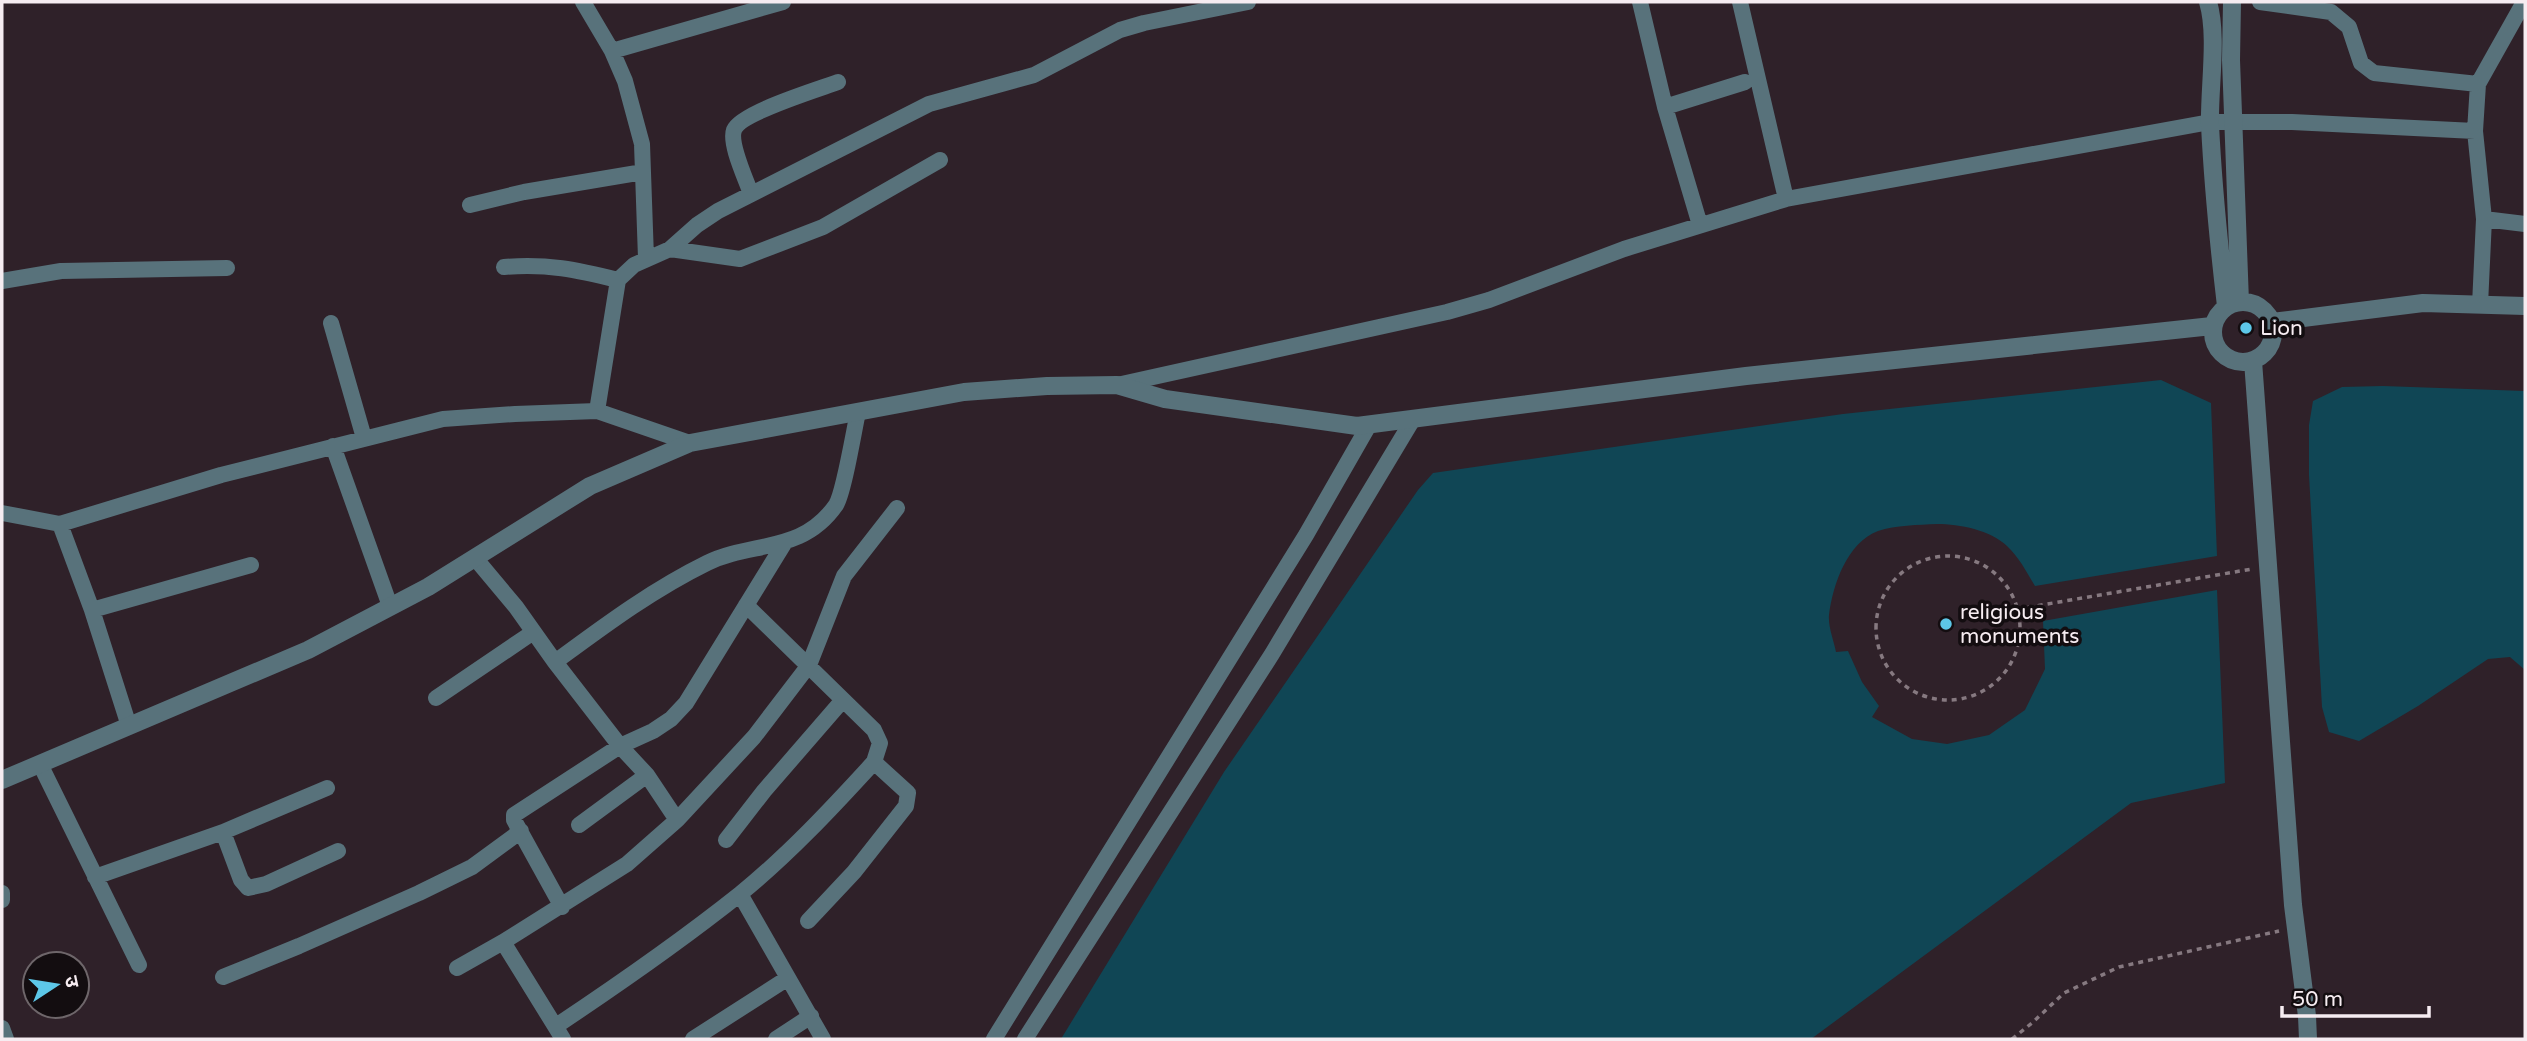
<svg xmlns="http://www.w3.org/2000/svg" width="2527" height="1041" viewBox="0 0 2527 1041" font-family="'Varela Round','Noto Sans Devanagari',sans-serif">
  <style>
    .water { fill: #104655 }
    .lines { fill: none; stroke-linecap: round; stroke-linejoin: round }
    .path { stroke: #867980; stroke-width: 3.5; stroke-dasharray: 5 5; stroke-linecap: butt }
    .minor { stroke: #58727b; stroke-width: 16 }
    .tertiary { stroke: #58727b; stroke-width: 18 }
    .poi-dot { fill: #5dc7e8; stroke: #130d10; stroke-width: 2.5 }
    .labels { text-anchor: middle; stroke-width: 7; stroke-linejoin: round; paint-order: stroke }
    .poi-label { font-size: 21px; fill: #f6ecf1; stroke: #130d10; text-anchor: start }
  </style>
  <rect width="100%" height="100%" fill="#2f2129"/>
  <path class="water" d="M2161,380l50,23 6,153 -182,30c-8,-13 -16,-29 -28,-40 -17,-16 -47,-22 -70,-22 -19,1 -41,1 -59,7 -31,12 -45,53 -49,84 -1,12 5,26 7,37l12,-1 14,31 17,24 -7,11 40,22 35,5 42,-9 36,-25 20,-41 -2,-48 174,-31 8,193 -94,20 -320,236h-750l163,-267 194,-282 15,-17 410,-59z
    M2383,386l142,5v279l-15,-13 -22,2 -70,47 -59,35 -30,-9 -7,-25 -13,-232v-50l4,-24 29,-14z"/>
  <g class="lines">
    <path class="path" d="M1876 628a72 72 0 1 1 144 0a72 72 0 1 1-144 0Z
      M2018,609l234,-40
      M2012,1039l20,-16 32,-30 55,-26 160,-36"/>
    <path class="minor" d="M583,2l29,49 13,30 17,63 4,114
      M1640,2l25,105 35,118
      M1740,2l46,197
      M2260,2l71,10 18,15 12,36 13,10 104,11
      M612,51l171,-49
      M1665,107l80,-25
      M751,194c-5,-15 -22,-50 -17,-64 6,-17 85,-41 104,-48
      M470,205l54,-13 119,-20
      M2484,219l41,5
      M670,249l27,-24 21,-14 211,-107 105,-29 86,-45 24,-7 104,-21
      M504,267c42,-4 74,3 114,13
      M2,281l59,-10 166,-3
      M2480,305l4,-86 -9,-88 3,-47 46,-82
      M331,323l33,115
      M1117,385l330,-73 42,-12 135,-51 162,-50 424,-77h82l183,9
      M597,411l21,-131 16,-15 36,-16 70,10 83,-32 117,-67
      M333,446l57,160
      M2,513l58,11 161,-49 222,-56 72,-5 82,-3 93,32
      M60,524l32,86 37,116
      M475,558l41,49 39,55
      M92,610l159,-45
      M436,698l96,-65
      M40,764l99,201
      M677,820l77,-83 55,-72 35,-89 53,-68
      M579,825l68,-50
      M223,832l18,48 7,8 18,-4 72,-33
      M726,840l38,-49 78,-90
      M95,877l128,-45 104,-44
      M2,893v7
      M740,894l83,145
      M562,907l-48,-87v-5l106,-69 33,-15 18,-12 15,-16 99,-161
      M808,921l46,-49 52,-66 2,-13 -34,-31
      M457,968l46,-26
      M223,977l76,-31 120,-53 53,-26 49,-36
      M556,1026c63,-42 125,-85 184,-132 48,-39 92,-86 134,-132l6,-19 -6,-13 -128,-125
      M2,1028l4,11
      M563,1039l-60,-97 124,-78 50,-44 -30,-45 -27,-29 -65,-84c49,-36 97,-72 152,-99 45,-22 95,-9 129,-58 8,-13 18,-75 22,-93
      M693,1039l95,-61
      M776,1039l35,-23
      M994,1039l312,-504 63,-110
      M1025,1039l247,-385 140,-233"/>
    <path class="tertiary" d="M2208,2c10,33 1,86 2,123 3,60 9,121 16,181
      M2232,2l-1,58 9,242
      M2213 332a30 30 0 1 1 60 0a30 30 0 1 1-60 0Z
      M2272,322l151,-19 102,3
      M2253,361l40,544 14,111 1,23
      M2,780l306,-130 120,-63 162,-101 100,-43 274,-51 83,-6 70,-1 48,14 192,27 389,-50 466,-50"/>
  </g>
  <g class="poi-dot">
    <circle cx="2246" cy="328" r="7"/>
    <circle cx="1946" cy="624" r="7"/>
  </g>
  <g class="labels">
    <g class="poi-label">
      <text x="2260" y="335">Lion</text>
      <text x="1960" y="619">religious<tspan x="1960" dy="24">monuments</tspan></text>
    </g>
  </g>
  <rect width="2527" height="1041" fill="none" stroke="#f6ecf1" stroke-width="7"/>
  <g transform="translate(56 985) rotate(78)"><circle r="33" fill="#130d10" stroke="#6e666a" stroke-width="2"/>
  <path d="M0-5L12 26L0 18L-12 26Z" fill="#5dc7e8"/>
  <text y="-10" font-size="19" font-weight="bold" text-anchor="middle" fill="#f6ecf1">उ</text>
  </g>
  <path d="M2282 1006v10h147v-10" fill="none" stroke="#f6ecf1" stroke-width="3.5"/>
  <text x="2292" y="1006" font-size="21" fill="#f6ecf1" stroke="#130d10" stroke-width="5" paint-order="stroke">50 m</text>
</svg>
